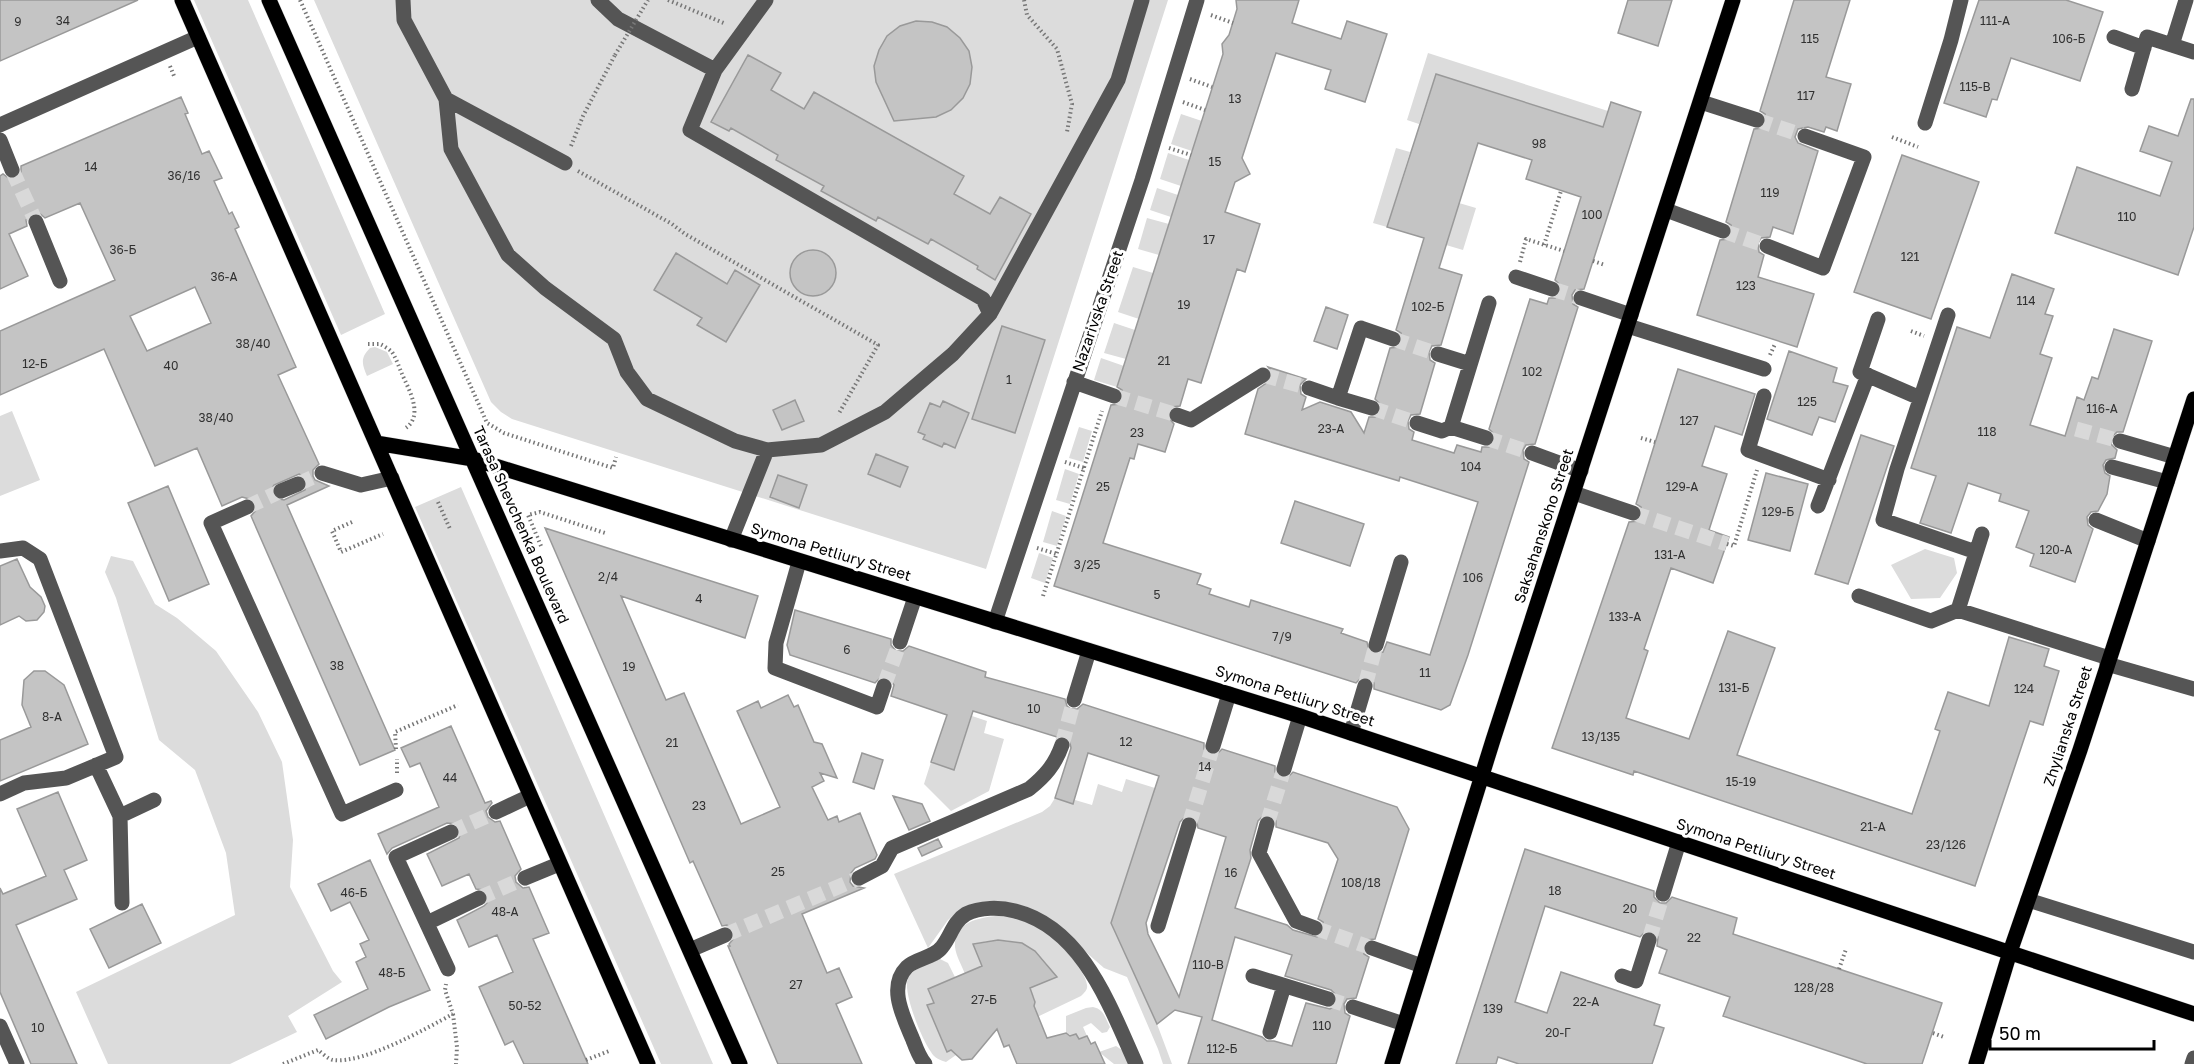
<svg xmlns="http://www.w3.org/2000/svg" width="2194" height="1064" viewBox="0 0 2194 1064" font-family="'Golos Text',sans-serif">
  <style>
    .green { fill: #dcdcdc }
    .building { fill: #c4c4c4; stroke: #999; stroke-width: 1.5; fill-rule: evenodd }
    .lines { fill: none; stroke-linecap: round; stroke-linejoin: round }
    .minor-tunnel { stroke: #d9d9d9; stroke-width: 15; stroke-dasharray: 15 8; stroke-linecap: butt }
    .major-casing { stroke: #dbdbdb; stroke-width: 16 }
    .path { stroke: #777; stroke-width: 4; stroke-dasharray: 1.5 3; stroke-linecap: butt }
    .minor { stroke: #555; stroke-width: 15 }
    .major { stroke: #000; stroke-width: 15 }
    .path-bridge { stroke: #777; stroke-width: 4; stroke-dasharray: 1.5 3; stroke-linecap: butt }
    .labels { text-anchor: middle; stroke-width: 6; stroke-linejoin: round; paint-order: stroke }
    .number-label { font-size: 12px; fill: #313131 }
    .street-label { font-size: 15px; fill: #000; stroke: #fff }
  </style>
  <rect width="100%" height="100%" fill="#fff"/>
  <path class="green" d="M194,0h54l137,314 -44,21z
    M314,0h854l-182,569 -474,-150 -11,-7 -10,-10z
    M1428,53l180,58 -5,16 -167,-53 -17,50 -12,-4z
    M1181,114l21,7 -10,30 -21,-7z
    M1396,148l14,4 -23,75 -14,-4z
    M1168,153l21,7 -8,26 -21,-7z
    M1157,188l21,7 -7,22 -21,-7z
    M1459,203l17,5 -13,42 -17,-5z
    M1147,218l22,6 -10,31 -21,-6z
    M1133,267l20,6 -14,46 -21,-7z
    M1114,323l21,7 -9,29 -22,-6z
    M375,347l12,5 6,12 -26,12c-5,-12 -7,-18 3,-28z
    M1101,358l23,8 -7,21 -23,-7z
    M12,411l28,69 -40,16v-80z
    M1079,427l13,4 -9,31 -14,-4z
    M1065,469l14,5 -9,30 -14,-4z
    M461,487l252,577h-52l-246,-557z
    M1052,511l14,5 -9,30 -14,-4z
    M1925,549l29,9 3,15 -17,25 -29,1 -20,-34z
    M1039,553l14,5 -8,25 -14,-5z
    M111,556l22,5 22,43 22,14 39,33 42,61 24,50 11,78 -3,47 43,84 9,11 -54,34 9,16 -67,32h-122l-32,-72 159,-77 -9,-62 -31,-83 -36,-30 -43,-142 -11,-26z
    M972,716l15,5 -3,12 20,6 -15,52 -38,20 -27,-27 7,-22 23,8z
    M1126,779l29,9 -44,135 46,101 15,40h-9l-5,-15 -31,-72 -23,-9 -58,-51 -19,-10 -21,-5 -44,6 -14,12 -20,28 -34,-74 148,-62 8,-6 5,-8 18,6 2,-4 17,5 6,-21 24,8z
    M1005,915c11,4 25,6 35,12 13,8 46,43 47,58 1,5 -3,8 -6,11l-46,22 -3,-10 3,-6 -1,-5 -10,-7 31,-13c-18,-34 -44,-43 -81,-33l9,23 -18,7c-3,-8 -9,-18 -10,-27 -2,-28 30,-30 50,-32z
    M940,959l8,4 7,14 -26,12 5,14 -6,3 28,49 -10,7c-6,-2 -12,-4 -15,-10 -9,-12 -29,-61 -23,-74 6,-11 21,-14 32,-19z
    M1093,1007c11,2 12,11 17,20l-3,5 -5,1 -11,-10 -8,4 4,9 -8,3 -13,-6v-17l20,-8z
    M1116,1046l6,4 7,14h-15l-15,-12z"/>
  <path class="building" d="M0,0h138l-138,61z
    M1236,0h63l-7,23 49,16 6,-18 40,13 -22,68 -40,-13 6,-19 -55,-17 -34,105 8,16 -15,8 -10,30 35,12 -15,48 -8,-3 -36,114 -13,-4 -8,27 -9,1 -3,4v6l6,7 -9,28 -27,-8 -4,15 -4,-1 -27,85 98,31 -4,10 14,5 -2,5 40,13 2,-7 92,29 -2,4 26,9 2,9 5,3 9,-2 4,-10 43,13 48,-153 -78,-25 -1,4 -154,-47 13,-45 14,-10 1,-5 -5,-7 38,12 -6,6 1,9 5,3 -4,13 18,-8 31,10 13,21 5,-16h6l6,-6v-6l-6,-6 15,-51 9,-1 3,-5 -1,-9 -5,-3 28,-92 -37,-11 49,-153 167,53 8,-25 30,10 -57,177 -9,1 -3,5 1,9 5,3 -43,137 -9,1 -3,5 1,9 5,3 -61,193 -18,50 -9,5 -67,-21v-6l-6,-6h-6l-6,6 -302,-97 57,-181 9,-1 3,-5 -1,-9 -5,-3 106,-333 -1,-10 7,-9 8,-26zM1478,143l54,17 -6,19 55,18 -26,83 6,6v7l-6,5h-6l-2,6 -17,-5 -41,130 6,6v6l-6,6h-7l-1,5 -24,-7 -3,8 -42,-13 2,-8 -5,-3 -1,-8 3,-6 9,-1 15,-51 -5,-3 -1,-8 3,-6 9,-1 21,-70 -23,-7z
    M1628,0h44l-14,46 -40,-13z
    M1794,0h56l-24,77 25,7 -14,47 -11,-4 -2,5 -16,-5 -10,2 -3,8 3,6 20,8 -25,83 -20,-7 -3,10 -9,1 -3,5 1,9 5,3 -6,22 56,17 -17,53 -100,-32 23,-75 9,-1 3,-5 -1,-9 -5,-3 28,-93 9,-1 3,-6 -1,-8 -5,-3z
    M1979,0h87l37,12 -23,69 -69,-23 -14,42 -5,-1 -6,18 -42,-14z
    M916,21l16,1 15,5 13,11 9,13 3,16 -2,17 -7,14 -12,12 -15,7 -42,4 -18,-39 -2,-16 5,-16 8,-14 13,-10z
    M748,55l33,18 -10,17 33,19 10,-17 150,84 -10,18 36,20 10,-17 31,17 -36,66 -18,-11 1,-3 -47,-27 -3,5 -50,-27 -2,4 -55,-30 3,-5 -48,-26 2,-5 -47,-27 -2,3 -18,-9z
    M181,97l7,16 -3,1 17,40 7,-3 13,27 -8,3 15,33 3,-2 7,15 -4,2 61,138 -18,8 41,89 -6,6v6l2,4 14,6 -42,19 108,245 -35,15 -109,-249 6,-7 -4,-9 -11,-3 -20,9 -25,-58 -42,18 -51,-117 -104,46v-64l115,-51 -35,-77 -35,15 -7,-6 -6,1 -6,7 1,6 -18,8 19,42 -28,13v-113l3,-2 7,5h6l5,-7v-6zM195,287l16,36 -64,28 -17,-35zM299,474l4,2 4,5 -2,9 -21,10 -9,-2 -4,-8 3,-5z
    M2191,99h3v128l-16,48 -123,-42 22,-66 83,29 12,-34 -32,-11 9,-25 29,10z
    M1902,155l77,27 -48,137 -77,-27z
    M790 273a23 23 0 1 1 46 0a23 23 0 1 1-46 0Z
    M676,253l51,31 8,-14 25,15 -34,57 -29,-17 5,-7 -48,-28z
    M2012,274l42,15 -9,25 8,2 -13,38 12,4 -22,67 35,11 12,-39 7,3 8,-23 6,2 16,-50 38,12 -29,91h-6l-6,6v6l6,6 -2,8 -9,2 -3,5 2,8 5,3 -3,18 -9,17 -7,1 -4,5 1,8 5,4 -18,53 -45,-16 4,-12 -18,-7 13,-36 -30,-10 2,-7 -33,-11 -17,50 -31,-10 16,-47 -25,-8 46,-141 33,11z
    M1326,307l22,8 -11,34 -23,-8z
    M1002,326l43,14 -30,93 -43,-14z
    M1789,351l48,17 -4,14 15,4 -13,36 -16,-5 -7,18 -45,-16z
    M1678,369l77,25 -13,41 -27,-9 -13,40 25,8 -18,56 20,7 -16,46 -42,-15 -27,81 4,2 -22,67 63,21 39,-108 47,17 -38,107 175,59 28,-83 -5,-2 13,-37 41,14 20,-69 40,12 -5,17 15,5 -16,54 -13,-4 -55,165 -341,-115 -1,4 -81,-27 77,-226 10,-1 3,-5 -1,-9 -5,-3z
    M795,400l9,21 -22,9 -9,-20z
    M943,401l26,12 -14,35 -11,-5 -2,4 -19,-8 2,-4 -7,-3 12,-29 10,4z
    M1861,435l33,11 -46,138 -33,-10z
    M876,454l32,13 -8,20 -32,-13z
    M1766,473l42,11 -18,67 -42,-11z
    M778,475l29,10 -8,23 -29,-11z
    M168,486l41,98 -40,17 -41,-98z
    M1295,501l69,23 -14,42 -69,-23z
    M545,528l213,68 -13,42 -124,-42 45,104 18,-7 57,131 39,-17 -43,-96 21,-10 3,7 27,-13 6,12 4,-2 16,37 8,2 15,34 -17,-5 4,8 -12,6 16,33 9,-4 2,6 21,-9 17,42 -2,4 -20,9 -4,5 -1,9 3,4 11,2 -62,26 25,59 12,-5 13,29 -16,7 26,60h-84l-50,-118h2l-1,-2 6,-7 -1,-6 -7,-6 -5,1 -29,-65 -3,2z
    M17,559l13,28 11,10 4,9 -1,6 -7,8 -11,1 -7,-5 -19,9v-59z
    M795,610l96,29v6l5,6h7l6,-5 77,26 -1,5 80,22 2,7 4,3h6l6,-5 121,39v6l6,6h6l6,-6 53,17v6l6,6h6l6,-6 104,35 12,22 -34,110 -9,1 -3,5 1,9 5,3 -13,41 -9,1 -3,5 1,9 5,3 -14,48h-148l14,-47 -27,-7 -18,14 -46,-101 48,-147 -71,-23 -15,51 -18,-6 16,-50 -2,-10 -4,-2 -8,1 -84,-26 -19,59 -23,-8 16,-47 -56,-19 3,-11 -6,-8h-7l-6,6 -85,-28 -3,-10zM1264,815l9,2 3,4v6l52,16 10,16 -20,60 5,3 1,9 -7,6 -24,-7 -6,-5 -52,-17 16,-50 -1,-8 8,-29zM1186,816l10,2 2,10 28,9 -47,160 -31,-63 -2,-11 34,-101zM1235,937l57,18 -7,21 46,14 6,6 -2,10 -5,3 -24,-6 -14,43 -18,-5h-7l-5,-4 -50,-17z
    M34,671h11l19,14 24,59 -88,37v-41l31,-13 -9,-22 2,-25z
    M451,726l34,77 6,-2 1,2 -6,8 2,6 7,5 5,-1 21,48 -6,7 1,6 7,6 6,-1 20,46 -16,6 55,125h-64l-11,-23 -8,4 -26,-58 34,-15 -16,-37 -28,12 -12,-27 27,-14 3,-3 1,-9 -4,-4 -8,-1 -7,-15 -27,12 -15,-32 32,-16 2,-6 -4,-8 -10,-1 -55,25 -5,6 -9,-20 61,-27 -19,-44 -10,4 -9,-19z
    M862,753l21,7 -9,29 -21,-7z
    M58,792l29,68 -23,10 13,29 -61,26 61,139h-46l-31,-72v-104l3,6 43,-18 -29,-67z
    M893,796l29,8 8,17 -21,9z
    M938,839l4,8 -20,9 -4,-8z
    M1525,849l129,42v6l6,6h6l6,-6 65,21 -4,16 209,69 -20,61h-55l-144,-48 7,-19 -71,-24 8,-23 -10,-4 1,-9 -6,-6h-6l-6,6 -95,-31 -30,96 32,11 14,-41 99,33 -6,20 10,3 -12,36h-133l-21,-7 -2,7h-40z
    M370,860l60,130 -41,17 -63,32 -12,-24 54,-26 -12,-27 10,-5 -6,-13 9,-4 -19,-38 -19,9 -13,-27z
    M142,904l19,39 -52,25 -19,-39z
    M998,940l24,3 13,8 22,26 -27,11 5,14 -1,4 13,32 19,-5 4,3 6,-2 3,5 8,-3 4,8 4,-2 10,22h-88l-8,-19 -5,2 -7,-18 -25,30 -10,1 -11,-10 -4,2 -20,-47 7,-2 -6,-14 54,-23 -9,-22z"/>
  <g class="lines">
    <path class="minor-tunnel" d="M1757,120l48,16
      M12,170l24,52
      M1723,231l44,15
      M1552,289l29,9
      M1393,339l45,15
      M1263,375l46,13
      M1114,396l63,19
      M1372,408l45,15
      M2076,429l44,12
      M1486,438l46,15
      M298,484l24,-11
      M247,507l34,-16
      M1633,513l94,31
      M884,686l16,-44
      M1365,686l11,-41
      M1062,745l12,-45
      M1267,824l17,-55
      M1189,825l24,-79
      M451,832l45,-20
      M479,898l46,-20
      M1315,928l57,20
      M725,935l134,-57
      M1649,940l14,-46
      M1328,999l25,8"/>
    <g class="major-casing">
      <path id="major" d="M182,0l466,1064
        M269,0l471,1064
        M376,443l97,16 827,257 894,298
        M1392,1064l101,-324 240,-740
        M1976,1064l34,-112 70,-202 114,-351"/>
    </g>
    <path class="path" d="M300,0l187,423 17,10 109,35 3,-11
      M668,0l58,24
      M1024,0l3,15 30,34 15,55 -5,28
      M1211,15l22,8
      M170,66l4,10
      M1190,79l22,8
      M1183,102l22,8
      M1892,137l26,10
      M571,146l12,-30 32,-61
      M1169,148l22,7
      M578,171l94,53 13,10 193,111 -40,70
      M1544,245l17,-54
      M1593,261l12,4
      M1520,262l6,-23 38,12
      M1911,331l13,5
      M368,344h12c4,2 9,5 12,8 4,6 7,15 10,22 7,16 23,43 2,55
      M1770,355l5,-11
      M1641,438l14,4
      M1065,462l19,6
      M438,502l12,27
      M352,522l-20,9 9,21 42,-18
      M1727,544l7,2 23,-76
      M541,546l-13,-31 12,-3 65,21
      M1037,548l20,6
      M1043,596l59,-185
      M396,749l-1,-17 63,-27
      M397,773v-14
      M1839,969l7,-20
      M453,1014l4,33 -1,17
      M1933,1033l11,4
      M586,1060l23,-9
      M283,1064l35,-14c4,3 10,9 15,10 31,4 92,-31 120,-46l-8,-24 1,-6"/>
    <path class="minor" d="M403,0l1,20 42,79 5,50 57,106 37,33 69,51 13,33 20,27 88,42 32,9
      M598,0l20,19 97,51 -25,60 293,169 7,15 -37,40 -68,58 -64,33 -54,5 -36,90
      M2114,37l30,11
      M2172,45l14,-45
      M715,70l51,-70
      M2132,89l15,-52 47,15
      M446,99l119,64
      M1701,102l56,18
      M1925,123l26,-83 10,-40
      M0,125l198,-88
      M0,140l12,30
      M1666,210l57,21
      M36,222l24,59
      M1767,246l56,22 41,-111 -59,-21
      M1516,277l36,12
      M1581,298l50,17
      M990,314l128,-234 24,-80
      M1948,315l-51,154 -14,51 93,32
      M1878,319l-18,53 60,26
      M1628,326l136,43
      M1438,354l32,10
      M1074,382l40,14
      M1309,388l29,10
      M1764,396l-16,54 81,30
      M1372,408l-34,-10 23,-70 32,11
      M1177,415l14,5 72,-45
      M1417,423l25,8 9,-4 35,11
      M1451,427l38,-124
      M2120,441l55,16
      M1532,453l49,18
      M2112,467l55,15
      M322,473l39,12 31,-7
      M281,491l17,-7
      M1574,493l59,20
      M1818,506l50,-131
      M247,507l-36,16 131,291 54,-24
      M2096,520l52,21
      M1982,534l-24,76 151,48
      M0,551l23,-3 17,11 76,198 -50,21 -42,5 -24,11
      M799,562l-23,81 -1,25 102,39 7,-21
      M1859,596l72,25 27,-11
      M995,622l147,-442 55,-180
      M900,642l15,-45
      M1376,645l25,-83
      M2107,664l87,25
      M1074,700l15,-49
      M1351,733l14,-47
      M1213,746l16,-52
      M96,765l24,51 2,87
      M1284,769l16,-53
      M496,812l34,-16
      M120,816l34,-16
      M1267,824l-8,29 37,68 19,7
      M525,878l34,-14
      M859,878l23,-12 10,-18 137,-59c16,-13 26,-24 33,-44
      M1663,894l16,-52
      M2028,900l166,52
      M427,923l52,-25
      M1158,926l31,-101
      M1372,948l50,18
      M690,950l35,-15
      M448,969l-52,-112 55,-25
      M1253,976l75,23
      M1622,976l14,5 13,-41
      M1353,1007l51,17
      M0,1026l17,38
      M1270,1032l14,-46
      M925,1064c-6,-7 -9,-16 -12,-24 -9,-22 -26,-53 -6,-73 9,-9 27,-9 35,-20 9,-11 11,-25 24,-33 14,-7 34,-7 49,-3 68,17 95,96 121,153
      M2192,1064l2,-6"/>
    <use href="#major" class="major"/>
    <path class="path-bridge" d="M615,55l33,-55"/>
  </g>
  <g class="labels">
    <g class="number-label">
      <text x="63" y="25">34</text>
      <text x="1995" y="25">111-А</text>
      <text x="18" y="26">9</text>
      <text x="1810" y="43">115</text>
      <text x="2069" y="43">106-Б</text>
      <text x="1975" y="91">115-В</text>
      <text x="1806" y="100">117</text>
      <text x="1235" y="103">13</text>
      <text x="1539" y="148">98</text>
      <text x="1215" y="166">15</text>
      <text x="91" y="171">14</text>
      <text x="184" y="180">36/16</text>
      <text x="1770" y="197">119</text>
      <text x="1592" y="219">100</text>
      <text x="2127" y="221">110</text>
      <text x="1209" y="244">17</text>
      <text x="123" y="254">36-Б</text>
      <text x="1910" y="261">121</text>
      <text x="224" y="281">36-А</text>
      <text x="1746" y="290">123</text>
      <text x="2026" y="305">114</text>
      <text x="1184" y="309">19</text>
      <text x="1428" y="311">102-Б</text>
      <text x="253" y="348">38/40</text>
      <text x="1164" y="365">21</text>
      <text x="35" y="368">12-Б</text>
      <text x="171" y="370">40</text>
      <text x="1532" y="376">102</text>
      <text x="1009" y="384">1</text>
      <text x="1807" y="406">125</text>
      <text x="2102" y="413">116-А</text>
      <text x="216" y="422">38/40</text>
      <text x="1689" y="425">127</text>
      <text x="1331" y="433">23-А</text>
      <text x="1987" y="436">118</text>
      <text x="1137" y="437">23</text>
      <text x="1471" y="471">104</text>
      <text x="1103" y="491">25</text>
      <text x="1682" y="491">129-А</text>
      <text x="1778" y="516">129-Б</text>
      <text x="2056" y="554">120-А</text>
      <text x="1670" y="559">131-А</text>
      <text x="1087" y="569">3/25</text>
      <text x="608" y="581">2/4</text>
      <text x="1473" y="582">106</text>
      <text x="1157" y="599">5</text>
      <text x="699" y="603">4</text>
      <text x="1625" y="621">133-А</text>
      <text x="1282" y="641">7/9</text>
      <text x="847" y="654">6</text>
      <text x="337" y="670">38</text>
      <text x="629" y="671">19</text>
      <text x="1425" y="677">11</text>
      <text x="1734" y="692">131-Б</text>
      <text x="2024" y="693">124</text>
      <text x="1034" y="713">10</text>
      <text x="52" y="721">8-А</text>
      <text x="1601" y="741">13/135</text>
      <text x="1126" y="746">12</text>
      <text x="672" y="747">21</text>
      <text x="1205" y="771">14</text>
      <text x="450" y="782">44</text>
      <text x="1741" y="786">15-19</text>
      <text x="699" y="810">23</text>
      <text x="1873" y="831">21-А</text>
      <text x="1946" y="849">23/126</text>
      <text x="778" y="876">25</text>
      <text x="1231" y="877">16</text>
      <text x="1361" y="887">108/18</text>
      <text x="1555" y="895">18</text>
      <text x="354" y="897">46-Б</text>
      <text x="1630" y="913">20</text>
      <text x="505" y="916">48-А</text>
      <text x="1694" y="942">22</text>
      <text x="1208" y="969">110-В</text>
      <text x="392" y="977">48-Б</text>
      <text x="796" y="989">27</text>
      <text x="1814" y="992">128/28</text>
      <text x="984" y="1004">27-Б</text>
      <text x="1586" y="1006">22-А</text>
      <text x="525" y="1010">50-52</text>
      <text x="1493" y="1013">139</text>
      <text x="1322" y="1030">110</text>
      <text x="38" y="1032">10</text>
      <text x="1558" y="1037">20-Г</text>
      <text x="1222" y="1053">112-Б</text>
    </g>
    <g class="street-label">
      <text transform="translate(1098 311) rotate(-71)" y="5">Nazarivska Street</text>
      <text transform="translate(521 525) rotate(66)" y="5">Tarasa Shevchenka Boulevard</text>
      <text transform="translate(1544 526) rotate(-72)" y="5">Saksahanskoho Street</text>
      <text transform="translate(831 552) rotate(17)" y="5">Symona Petliury Street</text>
      <text transform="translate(1295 696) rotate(18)" y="5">Symona Petliury Street</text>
      <text transform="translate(2068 726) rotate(-72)" y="5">Zhylianska Street</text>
      <text transform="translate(1756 849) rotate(18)" y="5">Symona Petliury Street</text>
    </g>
  </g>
  <path d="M1990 1040v9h164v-9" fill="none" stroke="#000000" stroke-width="3"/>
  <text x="1999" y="1040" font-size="18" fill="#000000" stroke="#ffffff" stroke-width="4.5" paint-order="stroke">50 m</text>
</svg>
